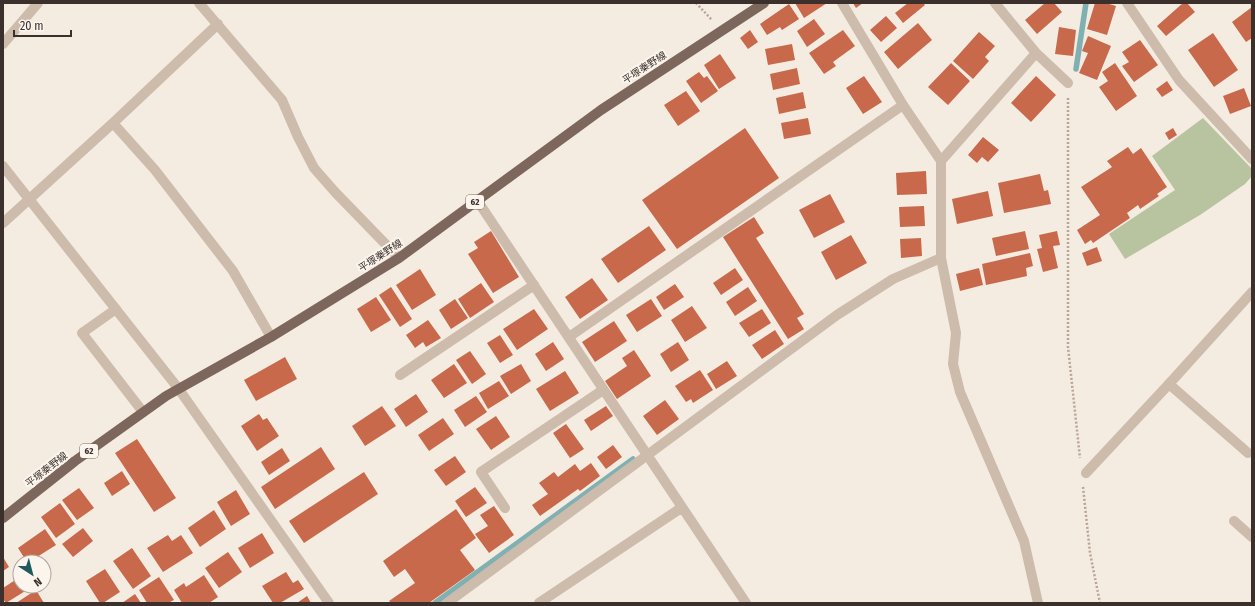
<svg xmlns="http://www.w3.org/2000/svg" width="1255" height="606" viewBox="0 0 1255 606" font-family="'Fira Sans Condensed','Noto Sans JP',sans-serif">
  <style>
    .green { fill: #b8c4a0 }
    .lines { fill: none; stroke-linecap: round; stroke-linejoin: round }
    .stream { stroke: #7fb0b2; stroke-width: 5.5 }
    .building { fill: #c8694b }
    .path { stroke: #b9a596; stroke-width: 2.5; stroke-dasharray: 2 2; stroke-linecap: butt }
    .lane { stroke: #cdbbac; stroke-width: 10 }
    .street { stroke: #cdbbac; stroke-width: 10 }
    .primary { stroke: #7d675c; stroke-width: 10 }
    .labels { text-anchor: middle; stroke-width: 4; stroke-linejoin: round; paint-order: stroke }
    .shield { fill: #fbf5ee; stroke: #756b66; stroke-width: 1 }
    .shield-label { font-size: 9px; font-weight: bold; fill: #3b302b }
    .street-label { font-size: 10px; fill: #3b302b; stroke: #fbf5ee }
  </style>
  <rect width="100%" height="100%" fill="#f4ebe1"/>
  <path class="green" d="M1203,118l49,51v7l-7,8 -45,31 -75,44 -16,-25 66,-44 -23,-34z"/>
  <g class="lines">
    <path class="stream" d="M1076,69l10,-66
      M435,603l198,-144"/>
  </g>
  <path class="building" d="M795,3h32l-23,15z
    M853,3h10l-7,5z
    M908,3h15l2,2 -22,18 -8,-10z
    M1045,3h9l8,9 -25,22 -12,-14z
    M1095,3h11l10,3 -9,29 -20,-6z
    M1183,3h4l8,9 -29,24 -9,-10z
    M789,4l10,15 -17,11 -2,-3 -13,8 -7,-11z
    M1252,7v31l-6,4 -14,-20z
    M886,16l11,12 -16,14 -11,-12z
    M814,19l11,15 -18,13 -10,-16z
    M918,23l14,17 -34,29 -14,-17z
    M1059,27l17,3 -3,26 -18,-2z
    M750,30l8,12 -10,7 -8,-11z
    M843,30l12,16 -22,16 3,4 -12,8 -15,-21z
    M979,32l16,14 -10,11 4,4 -16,18 -20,-18z
    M1213,33l25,37 -24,17 -26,-37z
    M1088,36l23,10 -14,34 -18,-7 9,-20 -6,-2z
    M1140,40l18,25 -24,17 -12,-16 7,-4 -7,-10z
    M792,44l3,16 -27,5 -3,-16z
    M720,54l16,24 -17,11 -15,-24z
    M951,63l19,18 -22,24 -20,-18z
    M1115,63l22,33 -21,15 -17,-24 9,-6 -6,-9z
    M797,68l3,16 -27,6 -3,-16z
    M699,72l5,6 3,-2 11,15 -17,12 -15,-22z
    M864,76l18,26 -19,12 -17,-26z
    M1036,76l20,19 -25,27 -20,-19z
    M1167,81l6,9 -11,7 -6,-8z
    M1244,88l7,18 -21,8 -7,-18z
    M686,91l14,20 -22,15 -14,-21z
    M803,92l3,16 -27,6 -3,-16z
    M808,118l3,16 -27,5 -3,-16z
    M745,128l34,50 -102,71 -35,-49z
    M1173,128l4,7 -8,5 -4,-7z
    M983,137l16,13 -11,12 -6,-5 -5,6 -9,-8z
    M1128,147l5,7 8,-6 26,39 -10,7 2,2 -19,13 -2,-4 -11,8 3,5 -37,25 -2,-3 -6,4 -8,-14 23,-15 -19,-28 31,-20 -5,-6z
    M926,171l1,23 -30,1 -1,-22z
    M1040,174l4,17 4,-1 3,14 -47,9 -6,-30z
    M988,191l5,25 -36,8 -5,-25z
    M830,194l15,28 -31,16 -15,-28z
    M924,206l1,20 -25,1 -1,-20z
    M754,217l10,16 -8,5 48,76 -7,4 7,11 -16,10 -65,-102z
    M649,226l17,24 -48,33 -17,-24z
    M491,231l28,46 -26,16 -25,-39 10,-6 -4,-6z
    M1025,231l4,18 -33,7 -4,-18z
    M1057,231l3,14 -7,1 5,22 -15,4 -6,-23 5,-1 -3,-13z
    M851,235l16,28 -31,17 -15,-28z
    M921,238l1,18 -21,2 -1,-19z
    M1097,247l5,14 -15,5 -5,-13z
    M1030,253l3,13 -7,2 1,8 -41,9 -4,-21z
    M735,268l8,12 -22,15 -8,-12z
    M979,268l4,17 -23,6 -4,-17z
    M420,269l16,26 -24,15 -16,-25z
    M592,278l16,22 -28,19 -15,-22z
    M481,283l13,19 -24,16 -12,-19z
    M675,284l9,13 -20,13 -8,-13z
    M391,287l21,32 -12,8 -21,-32z
    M748,287l9,14 -22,15 -9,-14z
    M376,297l15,23 -20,12 -14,-23z
    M455,299l13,19 -17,11 -12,-19z
    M651,299l11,17 -25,16 -11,-17z
    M692,306l15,22 -22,14 -14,-22z
    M534,309l14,20 -31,21 -14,-21z
    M762,309l9,14 -22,14 -10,-14z
    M428,320l13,18 -15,9 -3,-5 -8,6 -9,-13z
    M614,321l13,20 -32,21 -13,-20z
    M775,330l9,14 -22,15 -10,-14z
    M500,335l13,20 -13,8 -13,-20z
    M553,342l11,17 -18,12 -11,-17z
    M678,342l11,18 -18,12 -11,-18z
    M634,350l17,26 -34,23 -12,-18 22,-15 -5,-8z
    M470,351l16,23 -14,10 -16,-24z
    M285,357l12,22 -41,22 -12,-21z
    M727,361l10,15 -21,13 -9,-15z
    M454,364l13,19 -23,15 -13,-18z
    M521,364l10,17 -20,13 -11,-18z
    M700,370l13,20 -20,13 -2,-4 -5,3 -11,-16z
    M565,371l14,22 -29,18 -14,-22z
    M499,381l10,15 -21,13 -9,-16z
    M416,394l12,18 -22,15 -12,-18z
    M476,396l11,16 -22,15 -11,-17z
    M665,400l14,19 -22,16 -14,-19z
    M382,406l14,20 -31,20 -13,-20z
    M606,406l7,10 -22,15 -7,-11z
    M259,414l4,6 4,-2 12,18 -22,15 -16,-25z
    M496,416l14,21 -19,13 -15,-21z
    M443,418l11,16 -25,17 -11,-16z
    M566,424l18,25 -14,9 -17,-25z
    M137,439l39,59 -22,14 -39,-59z
    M613,445l9,12 -16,12 -9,-12z
    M321,447l14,22 -60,40 -14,-22z
    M282,448l8,13 -21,14 -8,-13z
    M455,456l11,16 -20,14 -12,-16z
    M591,463l9,13 -20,15 -2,-2 -38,27 -8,-11 16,-11 -9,-11 15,-11 4,5 17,-13 5,7z
    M122,471l8,13 -18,12 -8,-13z
    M364,472l14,22 -74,49 -15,-22z
    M475,487l12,16 -21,14 -11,-16z
    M79,488l15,20 -17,12 -15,-20z
    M236,490l14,24 -19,12 -14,-24z
    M60,503l15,21 -19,14 -15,-21z
    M494,506l20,29 -25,18 -14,-19 13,-8 -8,-11z
    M456,509l20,29 -16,12 15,20 -46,33h-38l-2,-2 26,-18 -10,-14 -11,8 -11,-16z
    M214,510l12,19 -26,18 -12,-19z
    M83,528l10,13 -20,16 -11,-13z
    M45,529l11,16 -27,17h-2l-9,-14z
    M262,533l12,20 -24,15 -12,-20z
    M168,535l4,6 9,-6 12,18 -30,19 -16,-24z
    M132,548l19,28 -18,13 -20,-28z
    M228,552l14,20 -23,16 -14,-20z
    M3,557l6,10 -6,4z
    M105,569l15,23 -17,11h-3l-14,-22z
    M286,572l7,11 5,-3 6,9 -24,14h-7l-11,-17z
    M204,575l14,22 -9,6h-27l-8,-13 10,-7 2,4z
    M20,577v9h9l1,2 -24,15 -3,-4v-11z
    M159,577l15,23 -6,3h-21l-8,-13z
    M36,590l8,13h-28z
    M135,594l6,9h-19z
    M307,596l4,7h-14z"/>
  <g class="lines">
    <path class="path" d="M696,3l16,17
      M1068,98v249l12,111
      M1083,487l7,66 10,50"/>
    <path class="lane" d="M400,375l134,-90
      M1169,384l79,69
      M505,508l-24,-36 122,-82
      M1234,521l18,16"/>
    <path class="street" d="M199,3l83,97 16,37 16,31 21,24 64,66
      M842,3l61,102 38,56v97l15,75 -3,31 7,28 64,149 14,62
      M995,3l41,50 32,30
      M1127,3l52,77 73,79
      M3,44l35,-41
      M113,123l42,47 78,101 38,66
      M941,161l95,-108
      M3,166l175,222 151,215
      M477,200l269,403
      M3,223l110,-100 105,-99
      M116,309l-34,24 61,79
      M569,337l334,-232
      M1086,473l83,-89 83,-92
      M447,603l390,-288 56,-36 48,-21
      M539,603l142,-95"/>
    <path class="primary" d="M3,518l72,-57 91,-65 105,-59 128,-79 202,-148 163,-107"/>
  </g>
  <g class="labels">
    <g class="shield">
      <rect x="466" y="195" width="18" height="14" rx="3"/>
      <rect x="80" y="444" width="18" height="14" rx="3"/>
    </g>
    <g class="shield-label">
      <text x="475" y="205">62</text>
      <text x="89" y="454">62</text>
    </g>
    <g class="street-label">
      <text transform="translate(644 67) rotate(-33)" y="4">平塚秦野線</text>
      <text transform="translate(380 255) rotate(-33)" y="4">平塚秦野線</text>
      <text transform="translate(46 469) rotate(-38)" y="4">平塚秦野線</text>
    </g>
  </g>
  <rect width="1255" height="606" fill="none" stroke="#3b302b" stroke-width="8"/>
  <g transform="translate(32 574) rotate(144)"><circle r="19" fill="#fbf5ee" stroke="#aea6a0"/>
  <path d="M0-3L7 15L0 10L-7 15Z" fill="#1f5a5e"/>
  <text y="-6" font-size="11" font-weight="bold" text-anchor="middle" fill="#3b302b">N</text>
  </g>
  <path d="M14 30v6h57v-6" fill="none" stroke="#3b302b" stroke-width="2"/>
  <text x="20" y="30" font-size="12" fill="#3b302b" stroke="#fbf5ee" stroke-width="3" paint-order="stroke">20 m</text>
</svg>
